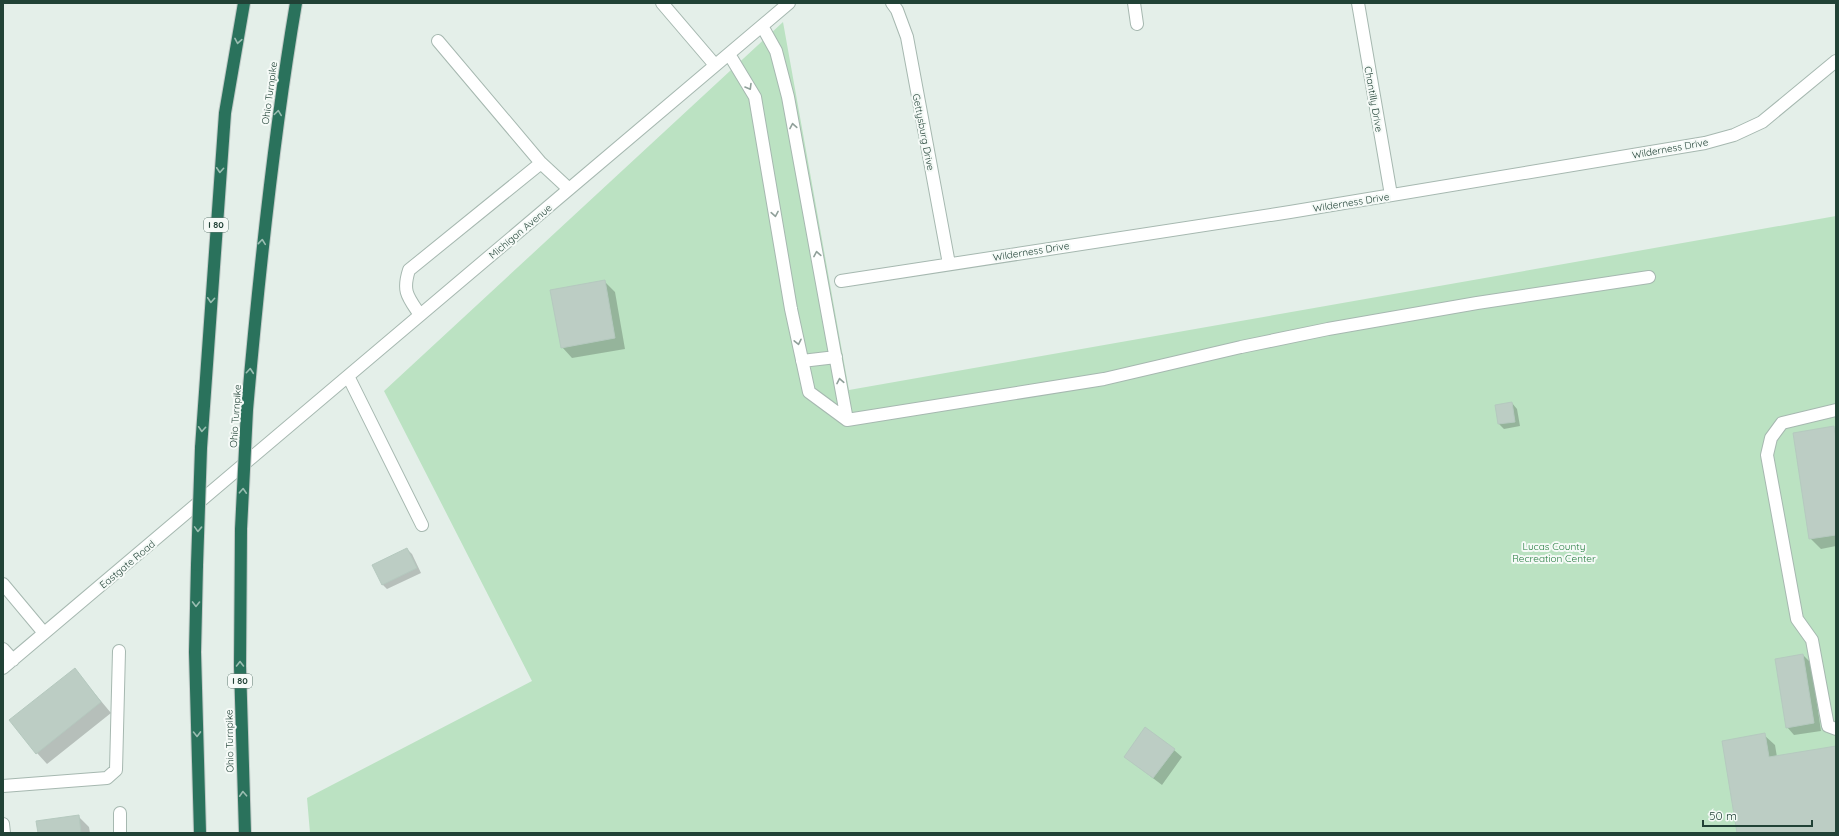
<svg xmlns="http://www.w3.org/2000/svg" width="1839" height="836" viewBox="0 0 1839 836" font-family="Quicksand,sans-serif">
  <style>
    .green { fill: #bbe2c2 }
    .shadow { fill: #0003 }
    .building { fill: #bccdc4; stroke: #b5c9bf }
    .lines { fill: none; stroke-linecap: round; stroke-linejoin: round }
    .minor-casing { stroke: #a6b8b0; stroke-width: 14 }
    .highway-casing { stroke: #c1cac7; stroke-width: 14 }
    .minor { stroke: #fff; stroke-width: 12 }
    .highway { stroke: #2a725c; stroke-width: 12 }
    .highway-bridge-casing { stroke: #c1cac7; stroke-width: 14; stroke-linecap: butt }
    .highway-bridge { stroke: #2a725c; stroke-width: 12 }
    .oneway { stroke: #9abdb1 }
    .oneway2 { stroke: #90a09a }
    .labels { text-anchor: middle; stroke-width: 4; stroke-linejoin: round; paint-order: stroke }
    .shield { fill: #f5faf7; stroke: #617970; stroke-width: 1 }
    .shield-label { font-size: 9px; font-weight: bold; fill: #214236 }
    .street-label { font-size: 10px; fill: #214236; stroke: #f5faf7 }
    .park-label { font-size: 10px; fill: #277d41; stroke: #f5faf7 }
  </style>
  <rect width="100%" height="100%" fill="#e4efe9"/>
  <path class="green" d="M783,22l66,368 987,-174v617h-1526l-3,-35 225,-117 -148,-290z"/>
  <path class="shadow" d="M604,281l11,11 10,57 -53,9 -10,-11z
    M1512,403l5,6 3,17 -16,3 -5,-5z
    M1834,428l2,2v116l-15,3 -11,-11z
    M407,549l5,5 9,19 -34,16 -5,-5z
    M1803,655l8,8 10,68 -27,4 -7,-8z
    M75,670l36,43 -64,51 -10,-11z
    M1764,735l11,10 2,12 59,-10v86h-98z
    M1174,750l8,7 -20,28 -37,-28z
    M79,817l10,10 1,6h-51z"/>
  <path class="building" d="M605,280l10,58 -54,10 -11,-58z
    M1512,402l3,20 -17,2 -3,-19z
    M1834,426l2,14v95l-27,4 -16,-106z
    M407,548l10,20 -35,17 -10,-20z
    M1803,654l11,69 -28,5 -11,-69z
    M75,668l26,34 -65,52 -27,-34z
    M1145,727l30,22 -22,29 -29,-21z
    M1765,733l4,24 67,-11v87h-99l-15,-92z
    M79,815l2,18h-43l-2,-12z"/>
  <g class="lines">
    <g class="minor-casing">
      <path id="minor" d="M662,3l53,62
        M892,3l5,7 10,27 42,227
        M1134,3l3,21
        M1358,3l33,192
        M762,26l14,25 12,46 59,323
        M729,54l26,43 36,212 18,83 38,28 257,-41 137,-32 87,-18 149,-26 172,-26
        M541,163l28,26
        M841,281l449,-69 415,-69 29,-8 28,-13 74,-61
        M420,315c-12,-18 -18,-23 -11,-45l132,-107 -103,-122
        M802,361l34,-4
        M348,376l74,149
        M1836,410l-54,13 -11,15 -4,17 30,164 15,21 16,86 8,3
        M3,584l41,49
        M3,649l10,11
        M3,668l786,-665
        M3,786l104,-8 9,-8 3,-119
        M120,813v20
        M3,824l1,9"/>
    </g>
    <g class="highway-casing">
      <path id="highway" d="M247,410c12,-137 26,-272 49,-407
        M201,448l24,-335 19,-110
        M241,529l-1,137 5,167
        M197,565l-2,87 5,181"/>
    </g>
    <use href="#minor" class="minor"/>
    <use href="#highway" class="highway"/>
    <g class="highway-bridge-casing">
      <path id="highway-bridge" d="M241,529l6,-119
        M197,565l4,-117"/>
    </g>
    <use href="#highway-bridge" class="highway-bridge"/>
  </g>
  <defs><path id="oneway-chevron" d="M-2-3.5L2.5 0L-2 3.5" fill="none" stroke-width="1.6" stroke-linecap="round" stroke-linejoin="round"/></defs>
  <g class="oneway">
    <use href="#oneway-chevron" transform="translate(238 41) rotate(100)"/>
    <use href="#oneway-chevron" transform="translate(278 113) rotate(-82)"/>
    <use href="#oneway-chevron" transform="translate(220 170) rotate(94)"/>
    <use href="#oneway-chevron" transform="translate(262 242) rotate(-84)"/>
    <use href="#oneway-chevron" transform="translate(211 300) rotate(94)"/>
    <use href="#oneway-chevron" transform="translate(250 371) rotate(-85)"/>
    <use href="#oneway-chevron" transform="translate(202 429) rotate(94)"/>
    <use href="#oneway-chevron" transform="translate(243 491) rotate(-87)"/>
    <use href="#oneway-chevron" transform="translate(198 529) rotate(92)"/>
    <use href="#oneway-chevron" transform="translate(196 604) rotate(91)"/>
    <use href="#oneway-chevron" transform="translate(240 664) rotate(-90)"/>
    <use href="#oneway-chevron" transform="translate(197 734) rotate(89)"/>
    <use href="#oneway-chevron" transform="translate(243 794) rotate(-93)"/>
  </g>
  <g class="oneway2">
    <use href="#oneway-chevron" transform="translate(749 87) rotate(59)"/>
    <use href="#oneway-chevron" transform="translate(793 126) rotate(-100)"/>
    <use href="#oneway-chevron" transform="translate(775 214) rotate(80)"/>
    <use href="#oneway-chevron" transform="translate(817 254) rotate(-100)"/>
    <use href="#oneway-chevron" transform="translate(798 342) rotate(78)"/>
    <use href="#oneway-chevron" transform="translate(840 381) rotate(-101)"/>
  </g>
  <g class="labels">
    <g class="shield">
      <rect x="204" y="218" width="24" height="14" rx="3"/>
      <rect x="228" y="674" width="24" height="14" rx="3"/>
    </g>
    <g class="shield-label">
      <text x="216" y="228">I 80</text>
      <text x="240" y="684">I 80</text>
    </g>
    <g class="street-label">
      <text transform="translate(269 93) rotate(-82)" y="4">Ohio Turnpike</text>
      <text transform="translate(1374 99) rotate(80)" y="4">Chantilly Drive</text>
      <text transform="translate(924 132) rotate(79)" y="4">Gettysburg Drive</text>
      <text transform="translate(1670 148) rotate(-10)" y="4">Wilderness Drive</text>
      <text transform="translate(1351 202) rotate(-9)" y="4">Wilderness Drive</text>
      <text transform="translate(520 231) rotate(-40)" y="4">Michigan Avenue</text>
      <text transform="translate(1031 251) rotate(-9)" y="4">Wilderness Drive</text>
      <text transform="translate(235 416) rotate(-86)" y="4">Ohio Turnpike</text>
      <text transform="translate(127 564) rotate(-40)" y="4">Eastgate Road</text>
      <text transform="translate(229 741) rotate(-91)" y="4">Ohio Turnpike</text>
    </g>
    <g class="park-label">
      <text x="1554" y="550">Lucas County<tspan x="1554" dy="12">Recreation Center</tspan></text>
    </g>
  </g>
  <rect width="1839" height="836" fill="none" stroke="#214236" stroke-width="8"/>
  <path d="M1703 820v6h109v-6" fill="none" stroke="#214236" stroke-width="2"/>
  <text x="1709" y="820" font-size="12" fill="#214236" stroke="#f5faf7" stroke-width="3" paint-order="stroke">50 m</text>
</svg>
